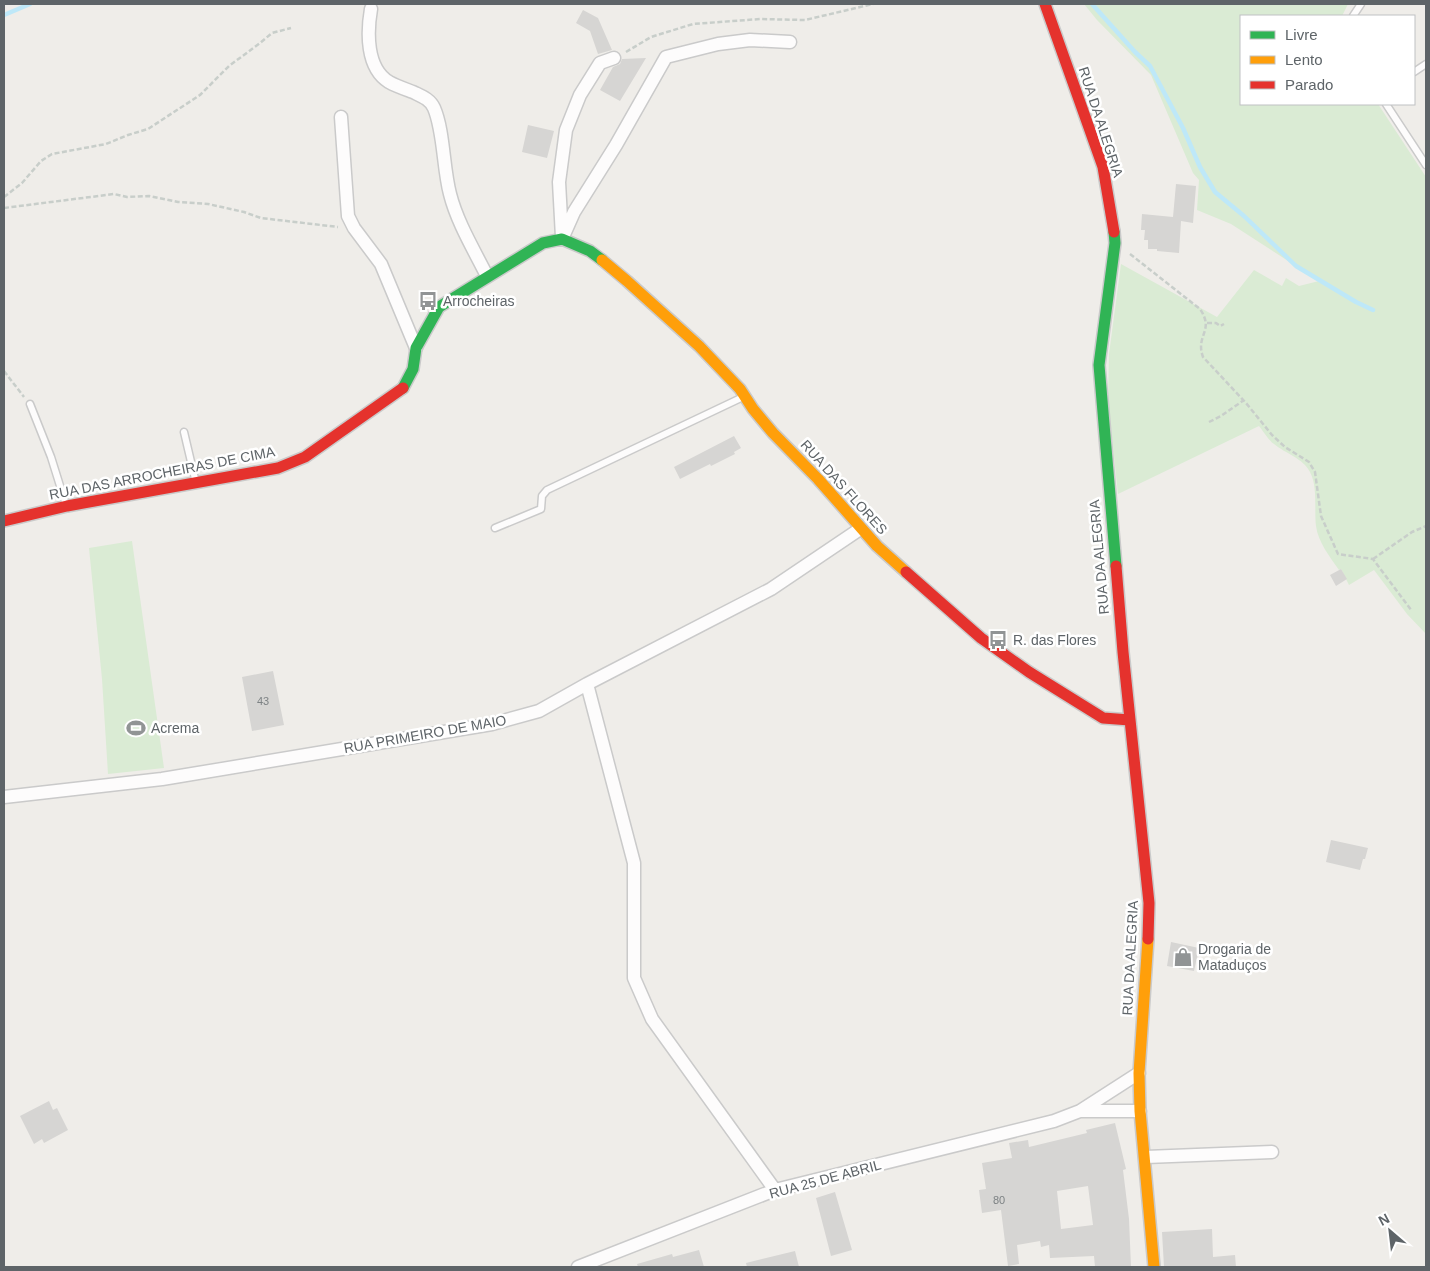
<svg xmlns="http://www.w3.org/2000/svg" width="1430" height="1271" viewBox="0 0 1430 1271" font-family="Arial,sans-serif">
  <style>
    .green { fill: #daebd4 }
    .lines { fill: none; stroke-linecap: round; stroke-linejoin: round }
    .stream { stroke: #bee8f8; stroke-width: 4.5 }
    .building { fill: #d6d5d3; fill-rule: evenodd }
    .lane-casing { stroke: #cacaca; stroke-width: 9 }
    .street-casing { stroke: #cacaca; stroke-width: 15 }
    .fast-casing { stroke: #cacaca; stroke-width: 14 }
    .slow-casing { stroke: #cacaca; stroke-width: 14 }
    .jam-casing { stroke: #cacaca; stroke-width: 14 }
    .path { stroke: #c8ceca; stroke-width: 2.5; stroke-dasharray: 5 2.5; stroke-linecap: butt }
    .lane { stroke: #fdfcfc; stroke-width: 6 }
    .street { stroke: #fdfcfc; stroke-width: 12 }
    .fast { stroke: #30b455; stroke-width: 11 }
    .slow { stroke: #ff9f0a; stroke-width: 11 }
    .jam { stroke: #e5322d; stroke-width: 11 }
    .labels { text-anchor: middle; stroke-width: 5; stroke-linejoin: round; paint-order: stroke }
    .number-label { font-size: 11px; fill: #7d8284 }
    .street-label { font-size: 14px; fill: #5e6468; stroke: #fff }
    .poi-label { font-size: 14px; fill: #5e6468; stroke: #fff; text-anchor: start }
  </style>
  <rect width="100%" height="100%" fill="#efede9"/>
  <path class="green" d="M1084,4h264l-6,12h-101v88h137l48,73v457l-19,-20 -33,-44 -25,15 -8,-16 -2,1c-9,-13 -21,-28 -23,-44 -2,-17 2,-39 -6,-54 -7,-14 -24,-18 -36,-28 -6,-4 -10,-12 -15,-18l-141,68 -10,-95 1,-45 12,-90 96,53 37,-47 28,16 4,-8 13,8 20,-5 -88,-57 -34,-14 2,-30 -6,-7 -42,-98 -54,-55z
    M132,541l32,227 -56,6 -6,-95 -13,-131z"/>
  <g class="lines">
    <path class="stream" d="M1092,4l43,48 15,14 33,62 17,39 15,25 29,24 52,50 60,36 17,8
      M4,15l26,-11"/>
  </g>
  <path class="building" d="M583,10l15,8 14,32 -14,4 -8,-23 -14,-8z
    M646,58l-26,43 -20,-11 13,-23 7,-3 2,-5z
    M528,125l26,6 -7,27 -25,-6z
    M1176,184l20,2 -3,37 -12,-2 -2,32 -22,-2v-2h-9v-9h-4l1,-10h-4l1,-16 31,3z
    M734,436l7,12 -7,4 1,2 -24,12 -1,-2 -30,15 -6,-12z
    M1341,569l6,10 -11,7 -6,-11z
    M273,671l11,54 -32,6 -10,-54z
    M1331,840l37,8 -3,11h-2l-3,11 -34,-8z
    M1171,942l28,6 -5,23 -27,-5z
    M49,1101l4,9 4,-2 11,22 -24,13 -2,-4 -8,5 -14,-28z
    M1115,1123l11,46 -3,1 6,49 2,48h-36l-1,-11 -44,2 -1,-13 -8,2 -1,-6 -23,4 2,19 -11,2 -7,-56 -19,3 -3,-23 7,-1 -4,-26 30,-5 -3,-15 19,-3 1,7 58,-14 -1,-3zM1088,1186l5,39 -32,4 -4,-38z
    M835,1192l17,58 -21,6 -15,-58z
    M1212,1229l1,28 22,-2 1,12h-72l-2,-35z
    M699,1250l5,17h-66l-1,-3 35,-10 1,3z
    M795,1251l4,16h-52l-1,-4z"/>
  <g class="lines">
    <g class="lane-casing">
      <path id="lane" d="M1353,16l8,-12
        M1414,72l12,-8
        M1386,104l40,61
        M30,404l21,53 15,48
        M184,432l12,51
        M495,528l46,-19 1,-13 5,-6 196,-93"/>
    </g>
    <g class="street-casing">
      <path id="street" d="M371,9c-4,23 -5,59 18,73 7,4 16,7 24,10 8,4 17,7 21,16 10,23 9,60 16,86 7,28 24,56 37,82
        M341,117l7,99 6,12 27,36 35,84
        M562,237l-3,-55 7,-52 14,-35 20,-32 14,-5
        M562,239l12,-27 42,-67 50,-88 52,-13 32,-4 40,2
        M587,684l47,179v115l18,41 123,171
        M4,797l158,-18 330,-55 47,-13 48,-27 184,-95 89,-60
        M1080,1111h60
        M1146,1157l126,-5
        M578,1267l197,-77 279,-69 26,-10 59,-38"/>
    </g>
    <g class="fast-casing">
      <path id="fast" d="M1114,232l1,11 -16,122 17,201
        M403,388l10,-19 3,-21 23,-41 104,-64 19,-4 28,12 12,9"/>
    </g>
    <g class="slow-casing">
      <path id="slow" d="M602,260l25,21 72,65 41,43 13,20 20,24 45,46 59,67 29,26
        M1148,939l-9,134 1,38 14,156"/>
    </g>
    <g class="jam-casing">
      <path id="jam" d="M1045,4l58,163 11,65
        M4,521l63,-15 211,-38 27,-11 98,-69
        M1116,566l7,86 26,251 -1,36
        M906,572l75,66 48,34 74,46 27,2"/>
    </g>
    <path class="path" d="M626,52l25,-15 42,-13 67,-5 45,1 68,-16
      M4,197l18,-14 19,-22 11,-7 54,-10 22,-9 20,-6 52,-34 29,-29 31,-23 12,-10 19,-5
      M4,208l110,-14 13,3 22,-1 29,6 30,2 36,8 17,6 77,9
      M1130,254l70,55c15,22 -5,26 3,48l43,46 26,32 13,12 24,15 6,10 6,44 17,38 35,5 39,52
      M1207,323h9l4,3 4,-2
      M4,371l20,26
      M1209,422l12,-6 23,-16
      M1373,559l39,-27 14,-6"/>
    <use href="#lane" class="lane"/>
    <use href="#street" class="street"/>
    <use href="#fast" class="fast"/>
    <use href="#slow" class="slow"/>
    <use href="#jam" class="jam"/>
  </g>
  <defs>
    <g id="bus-bare" transform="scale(1.5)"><path d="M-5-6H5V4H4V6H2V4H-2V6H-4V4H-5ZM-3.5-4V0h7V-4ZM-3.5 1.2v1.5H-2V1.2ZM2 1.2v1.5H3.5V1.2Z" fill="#919495" stroke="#fff" stroke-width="2.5" paint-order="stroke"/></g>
    <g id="stadium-bare" transform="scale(1.5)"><path d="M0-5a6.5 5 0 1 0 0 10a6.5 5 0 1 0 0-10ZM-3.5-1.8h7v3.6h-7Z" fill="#919495" stroke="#fff" stroke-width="2.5" paint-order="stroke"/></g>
    <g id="shop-bare" transform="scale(1.5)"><path d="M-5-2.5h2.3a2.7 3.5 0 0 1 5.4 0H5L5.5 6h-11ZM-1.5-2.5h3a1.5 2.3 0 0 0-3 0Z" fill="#919495" stroke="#fff" stroke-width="2.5" paint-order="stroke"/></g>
  </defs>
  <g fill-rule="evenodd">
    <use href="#bus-bare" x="428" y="301"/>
    <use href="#bus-bare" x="998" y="640"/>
    <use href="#stadium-bare" x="136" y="728"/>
    <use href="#shop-bare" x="1183" y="957"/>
  </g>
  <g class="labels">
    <g class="number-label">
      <text x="263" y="705">43</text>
      <text x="999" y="1204">80</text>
    </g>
    <g class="street-label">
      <text transform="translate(1101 122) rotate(72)" y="5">RUA DA ALEGRIA</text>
      <text transform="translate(162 473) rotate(-11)" y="5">RUA DAS ARROCHEIRAS DE CIMA</text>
      <text transform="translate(844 487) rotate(48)" y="5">RUA DAS FLORES</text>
      <text transform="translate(1099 557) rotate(-95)" y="5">RUA DA ALEGRIA</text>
      <text transform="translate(425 734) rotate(-10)" y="5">RUA PRIMEIRO DE MAIO</text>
      <text transform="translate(1130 958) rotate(-87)" y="5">RUA DA ALEGRIA</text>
      <text transform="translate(825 1179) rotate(-15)" y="5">RUA 25 DE ABRIL</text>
    </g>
    <g class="poi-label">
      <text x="443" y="306">Arrocheiras</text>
      <text x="1013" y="645">R. das Flores</text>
      <text x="151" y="733">Acrema</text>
      <text x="1198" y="954">Drogaria de<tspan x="1198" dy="16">Mataduços</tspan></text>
    </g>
  </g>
  <rect width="1430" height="1271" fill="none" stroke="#5e6468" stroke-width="10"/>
  <rect x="1240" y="15" width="175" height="90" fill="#ffffff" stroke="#bfc1c3"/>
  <rect x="1250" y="31" width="25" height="8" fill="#30b455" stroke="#bfc1c3"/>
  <text x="1285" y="40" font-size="15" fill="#5e6468">Livre</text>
  <rect x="1250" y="56" width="25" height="8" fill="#ff9f0a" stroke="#bfc1c3"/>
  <text x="1285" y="65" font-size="15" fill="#5e6468">Lento</text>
  <rect x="1250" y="81" width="25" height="8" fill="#e5322d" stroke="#bfc1c3"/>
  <text x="1285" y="90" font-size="15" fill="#5e6468">Parado</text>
  <g transform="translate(1390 1231) rotate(332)" stroke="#ffffff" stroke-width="4" paint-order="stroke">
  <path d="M0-4L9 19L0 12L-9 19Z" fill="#5e6468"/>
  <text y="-8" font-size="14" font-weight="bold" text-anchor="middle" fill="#5e6468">N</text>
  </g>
</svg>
